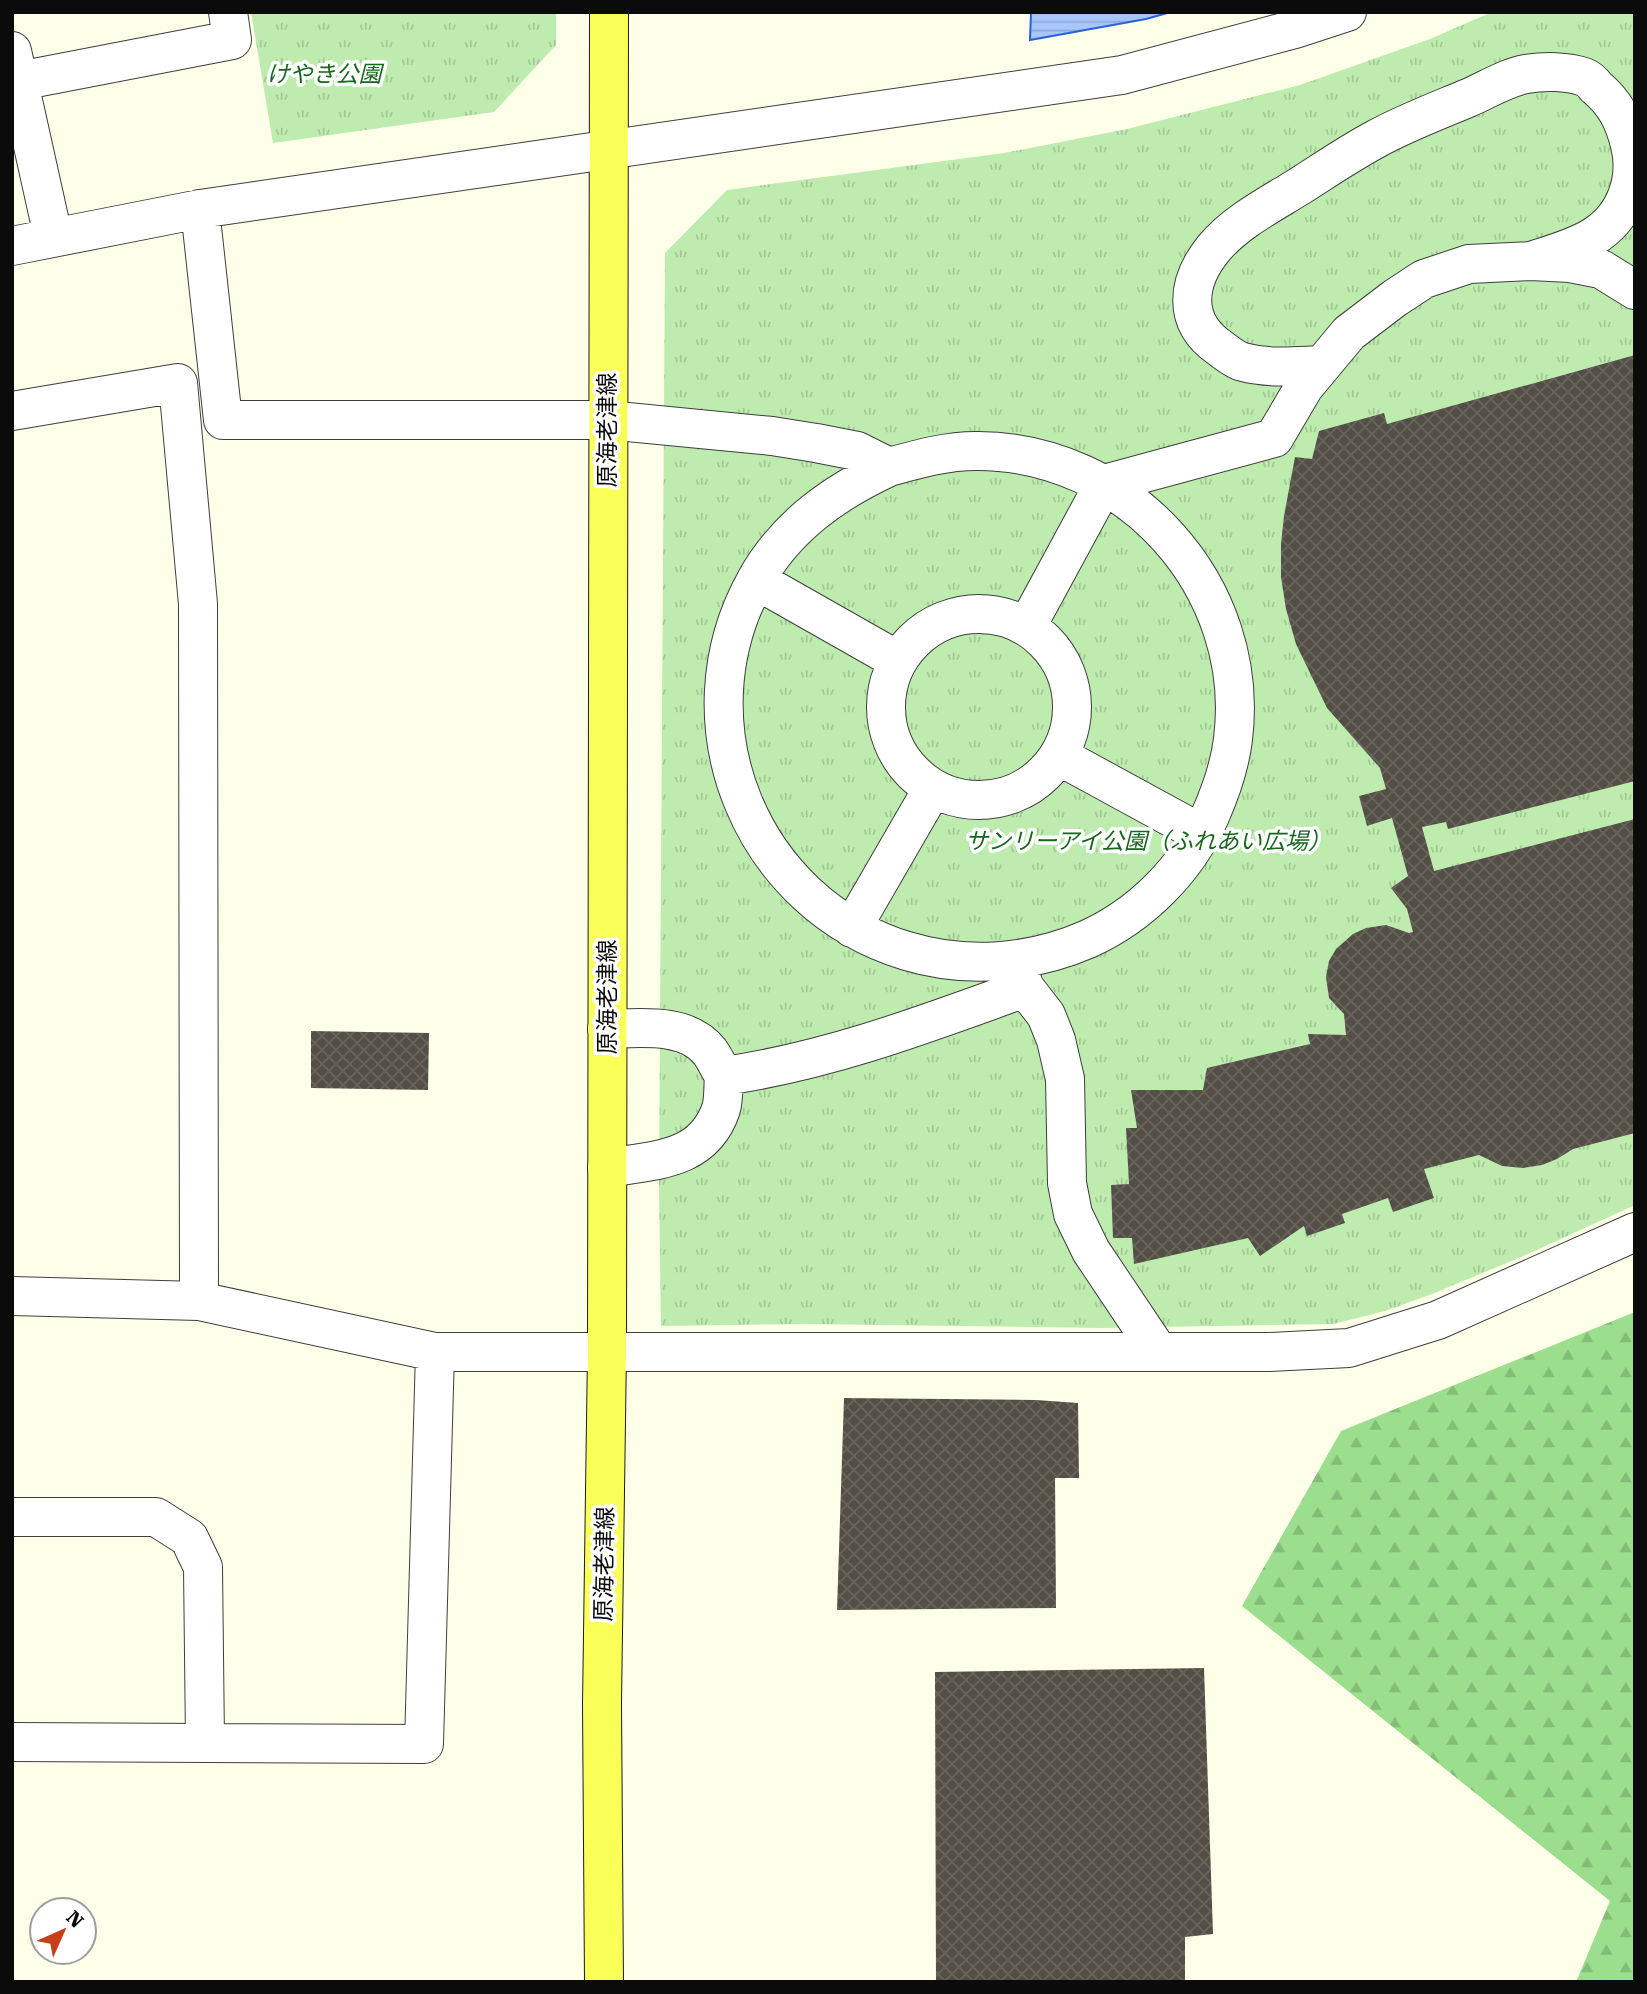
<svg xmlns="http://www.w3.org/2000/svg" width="1647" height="1994" viewBox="0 0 1647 1994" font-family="'Roboto Serif','Noto Sans JP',serif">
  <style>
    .grass { fill: url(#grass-tufts) }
    .forest { fill: url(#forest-firs) }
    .water { fill: url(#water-rules); stroke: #2862d9; stroke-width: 2 }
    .building { fill: url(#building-cross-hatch) }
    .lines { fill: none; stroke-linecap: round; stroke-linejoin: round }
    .minor-casing { stroke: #3e3e3e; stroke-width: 40 }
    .major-casing { stroke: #1c1c1c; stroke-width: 40 }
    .minor { stroke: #fff; stroke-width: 38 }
    .major { stroke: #faff58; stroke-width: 38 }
    .labels { text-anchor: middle; stroke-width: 7; stroke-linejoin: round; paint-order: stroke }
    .park-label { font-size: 23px; font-style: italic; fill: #17671c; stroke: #fff }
    .street-label { font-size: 23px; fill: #0b0b0b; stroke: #fff }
  </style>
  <defs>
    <pattern id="grass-tufts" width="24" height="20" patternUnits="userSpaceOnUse" patternTransform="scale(1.75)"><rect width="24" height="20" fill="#beecaf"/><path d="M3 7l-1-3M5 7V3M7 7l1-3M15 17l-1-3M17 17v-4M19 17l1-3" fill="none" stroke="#a2c995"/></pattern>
    <pattern id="forest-firs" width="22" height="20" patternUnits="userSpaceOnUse" patternTransform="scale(1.75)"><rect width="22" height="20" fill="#9bde8d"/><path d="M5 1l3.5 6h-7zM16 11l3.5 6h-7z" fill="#84bd78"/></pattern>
    <pattern id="water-rules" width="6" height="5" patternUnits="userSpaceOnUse" patternTransform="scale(1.75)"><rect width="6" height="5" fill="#a8c5fc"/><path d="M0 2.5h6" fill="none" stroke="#8fa8d7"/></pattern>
    <pattern id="building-cross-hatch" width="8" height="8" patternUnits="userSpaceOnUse" patternTransform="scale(1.75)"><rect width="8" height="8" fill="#544f46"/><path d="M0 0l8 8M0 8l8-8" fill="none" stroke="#68645c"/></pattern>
  </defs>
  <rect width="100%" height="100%" fill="#fdffe8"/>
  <path class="grass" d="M251,12h305v33l-62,67 -221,31z
    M1492,12h143v1193l-114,52 -89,37 -47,17 -52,13 -230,4 -297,-4 -145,2 -2,-140 6,-933 62,-63 277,-37 123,-24 173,-44 130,-46z"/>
  <path class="forest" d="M1635,1312v670h-59l34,-81 -368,-295 99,-175z"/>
  <path class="water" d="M1031,12h140l-25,7 -116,21z"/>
  <path class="building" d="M1635,355v426l-187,48 -2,-7 -24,5 12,44 201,-52v314l-62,16 -16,10 -15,6 -19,3 -21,-2 -23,-11 -55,14 10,29 -41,14 -5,-14 -46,16 3,9 -38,13 -3,-10 -44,30 -12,-18 -114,26 -2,-26h-19l-2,-53 18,-1 -3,-56h11l-6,-38h72l4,-22 103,-24 -2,-10 38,1 -2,-21 -15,-16 -3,-21 3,-16 7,-12 17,-15 13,-6 20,-3 23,8 4,-1 -6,-23 -16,-21 17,-12 -16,-58 -25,8 -8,-30 27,-7 -6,-21 -53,-60 -31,-64 -10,-35 -5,-32v-33l3,-28 11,-59 17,2 7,-28 65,-18 3,11z
    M311,1031l118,2 -1,57 -117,-2z
    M844,1398l192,2 42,3 1,75h-24l1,130 -219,2z
    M1204,1668l9,266 -28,3v45h-249l-1,-310z"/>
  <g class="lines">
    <g class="minor-casing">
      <path id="minor" d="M12,51l41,185
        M19,81l213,-41 -4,-28
        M200,209l23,211h384l165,16 44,7 41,8 32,16c29,-8 57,-16 87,-16 152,-1 276,136 257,288 -3,26 -12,52 -23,77 -23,53 -69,99 -122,123 -57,25 -122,30 -181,12 -156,-47 -231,-228 -151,-371 30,-54 79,-88 133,-113
        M12,246l188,-37 922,-134 173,-46 52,-17
        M1321,365c-27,1 -52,4 -78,-3 -8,-2 -16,-9 -23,-14 -38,-26 -34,-66 -6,-100 21,-25 53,-42 81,-59 27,-17 53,-35 81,-50 29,-16 61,-28 92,-41 19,-8 37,-20 58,-24 18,-3 41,-3 58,3 5,2 9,6 12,10 19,16 28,33 34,58 4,16 3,35 -3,51 -16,43 -56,52 -96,65
        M12,411l166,-28 20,221 1,697
        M756,580l141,80
        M886 707a93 93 0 1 1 186 0a93 93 0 1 1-186 0Z
        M1027,626l77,-142 170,-46 30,-51 45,-54 46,-35 29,-19 45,-15 62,-3 39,2 31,6 34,21
        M1059,756l143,78
        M852,928l81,-140
        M1016,964l9,24 21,27 10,25 9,39 2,104 6,31 18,37 67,100
        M607,1029c33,-1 80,-7 103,23 5,7 9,16 14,24 104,-15 202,-52 301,-88
        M607,1168c46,-8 96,-6 114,-59 3,-10 2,-23 3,-33
        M12,1296l187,5 236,51h834l80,-4 89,-28 197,-88
        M12,1517h144l33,21 14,29 2,175
        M12,1742l412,2 11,-392"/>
    </g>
    <g class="major-casing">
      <path id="major" d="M604,1982l-2,-278 5,-353 2,-1339"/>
    </g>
    <use href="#minor" class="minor"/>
    <use href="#major" class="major"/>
  </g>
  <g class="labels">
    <g class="park-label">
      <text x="324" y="82">けやき公園</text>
      <text x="1148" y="849">サンリーアイ公園（ふれあい広場）</text>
    </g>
    <g class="street-label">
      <text transform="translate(607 430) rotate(-90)" y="8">原海老津線</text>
      <text transform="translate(607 997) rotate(-90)" y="8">原海老津線</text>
      <text transform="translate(604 1564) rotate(-89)" y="8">原海老津線</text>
    </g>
  </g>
  <rect width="1647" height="1994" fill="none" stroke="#0b0b0b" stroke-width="28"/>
  <g transform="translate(63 1931) rotate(45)"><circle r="33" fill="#ffffff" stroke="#9d9d9d" stroke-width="2"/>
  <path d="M0-5L12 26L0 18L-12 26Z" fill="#c53f18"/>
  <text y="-10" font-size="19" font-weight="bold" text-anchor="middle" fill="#0b0b0b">N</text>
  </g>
</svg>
